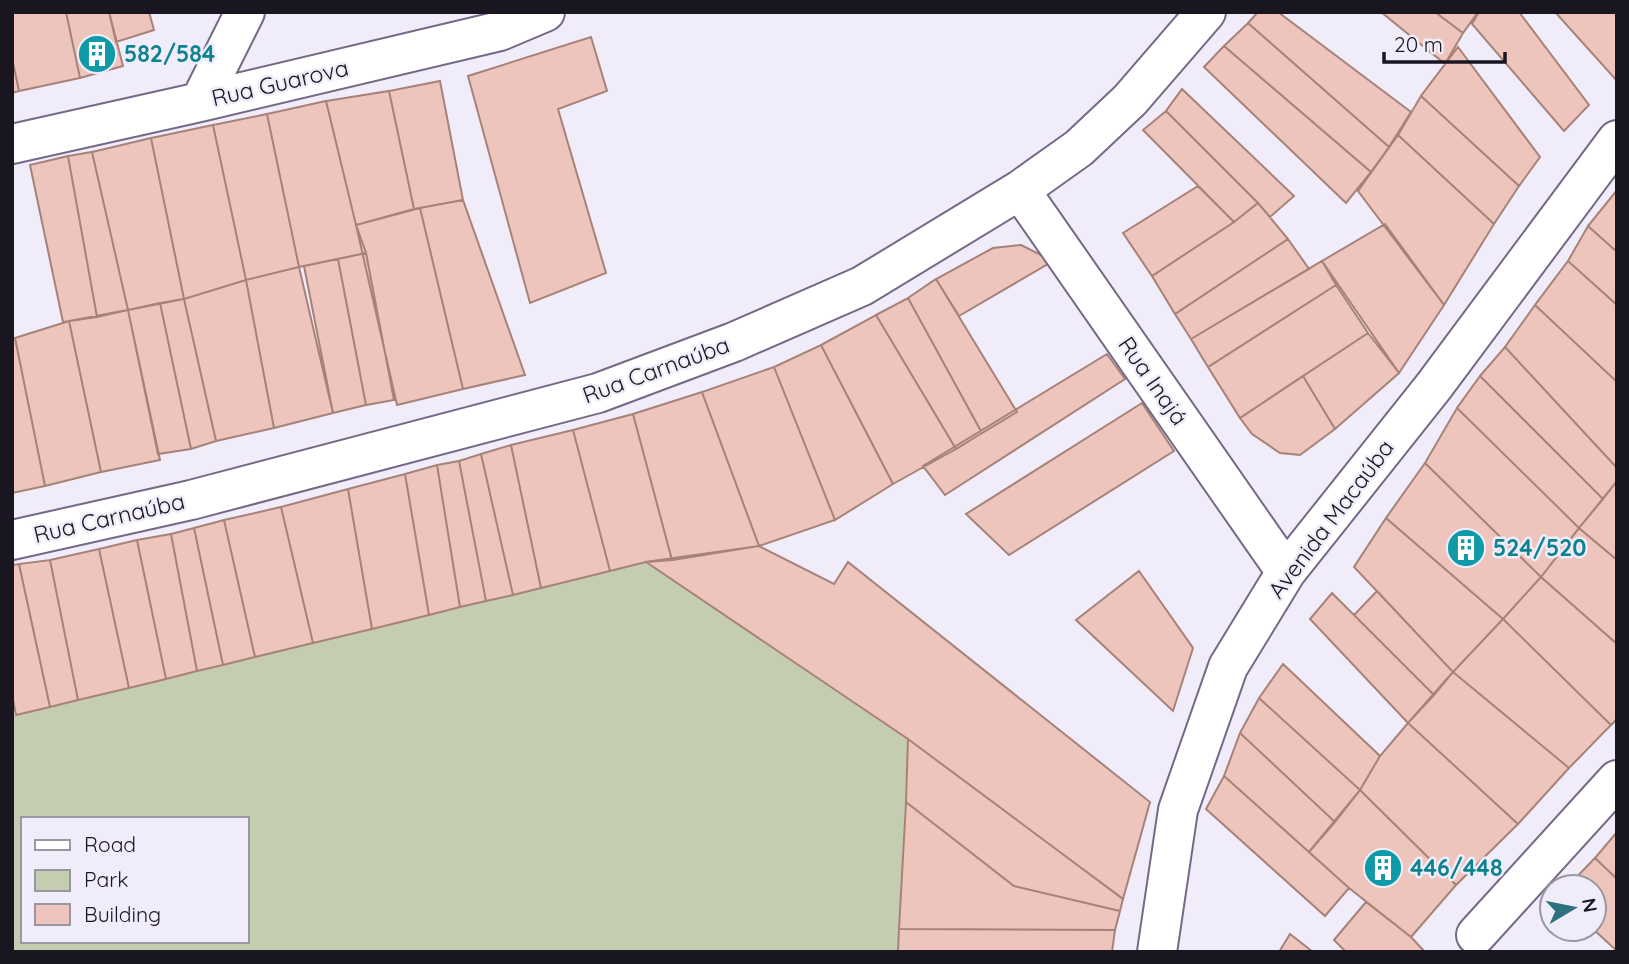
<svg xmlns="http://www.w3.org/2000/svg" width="1629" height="964" viewBox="0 0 1629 964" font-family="Quicksand,sans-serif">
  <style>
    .green { fill: #c5cdb0; fill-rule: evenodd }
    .building { fill: #edc5bc; stroke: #a68279; stroke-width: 2 }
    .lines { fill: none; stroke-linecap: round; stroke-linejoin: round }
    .minor-casing { stroke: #756987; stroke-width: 42 }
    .minor { stroke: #fff; stroke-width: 38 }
    .labels { text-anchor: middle; stroke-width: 5; stroke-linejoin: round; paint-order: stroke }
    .culture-label { font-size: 23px; font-weight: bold; fill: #0d838f; stroke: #f1ecfa; text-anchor: start }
    .street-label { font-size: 23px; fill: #1a1621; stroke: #f1ecfa }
  </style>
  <rect width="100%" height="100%" fill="#f1ecfa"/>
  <path class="green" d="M646,562l262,177 -10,213h-886v-236zM23,819h224v122h-224z"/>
  <path class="building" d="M12,12h54l14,66 -61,13 -7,-33z
    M66,12h43l14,54 -43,12z
    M109,12h40l5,18 -38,12z
    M1258,12h20l133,100 -22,35 -141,-124z
    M1381,12h54l28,21 -18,31z
    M1435,12h43l-15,21z
    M1479,12h40l70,93 -25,26 -92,-107z
    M1555,12h62v69z
    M1248,23l141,124 -18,25 -147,-126z
    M591,37l16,54 -49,18 48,164 -76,30 -62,-227z
    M1224,46l147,126 -25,31 -142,-136z
    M1458,47l82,110 -21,29 -98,-90z
    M12,58l7,33 -7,2z
    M440,81l23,119 -49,9 -25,-118z
    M1182,89l112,107 -24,21 -12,-14 -92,-92z
    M389,91l25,118 -58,16 -30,-124z
    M1421,96l98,90 -25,38 -96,-89z
    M326,101l30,124 10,28 -67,14 -32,-153z
    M1166,111l92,92 -24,19 -91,-92z
    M267,114l32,153 -53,13 -33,-155z
    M213,125l33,155 -62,19 -33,-161z
    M1398,135l96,89 -50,81 -86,-114z
    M151,138l33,161 -56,11 -36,-158z
    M92,152l36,158 -31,7 -29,-161z
    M68,156l29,161 -34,5 -33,-157z
    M1198,186l36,36 -82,54 -29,-43z
    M1617,190v62l-29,-26z
    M463,200l62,175 -62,14 -43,-181z
    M1258,203l30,36 -113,75 -23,-38 82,-54z
    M420,208l43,181 -66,16 -41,-180z
    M1385,224l59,81 -45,68 -77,-112z
    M1588,226l29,26v53l-49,-44z
    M1288,239l21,30 -118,70 -16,-25z
    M1021,245l32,16 -94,55 -23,-37 57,-31z
    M366,253l28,147 -28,5 -28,-146z
    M338,259l28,146 -33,8 -29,-147z
    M1322,261l14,24 -128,82 -17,-28z
    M1568,261l49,44v77l-82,-77z
    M299,267l34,146 -59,15 -28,-148z
    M936,279l81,133 -35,21 -74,-135z
    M246,280l28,148 -58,13 -32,-142z
    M1336,285l32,48 -128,85 -32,-51z
    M908,298l74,135 -26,16 -80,-134z
    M184,299l32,142 -25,8 -31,-146z
    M160,303l31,146 -33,5 -30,-144z
    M1535,305l82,77v86l-112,-121z
    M128,310l32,150 -59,12 -32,-151z
    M876,315l80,134 -63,35 -72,-139z
    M69,321l32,151 -56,14 -30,-148z
    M1368,333l31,40 -64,56 -32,-53z
    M12,338h3l30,148 -33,7z
    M821,345l72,139 -58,36 -61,-153z
    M1505,347l112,121v13l-14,18 -123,-123z
    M1107,354l18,25 -180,116 -22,-29z
    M774,367l61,153 -76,26 -57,-154z
    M1303,376l32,53 -35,26 -20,-2 -28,-19 -12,-16z
    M1480,376l123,123 -24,29 -122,-120z
    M702,392l57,154 -87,14 -39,-146z
    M1142,403l32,48 -165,104 -43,-41z
    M1457,408l122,120 -38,49 -116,-114z
    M633,414l39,146 -26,2 -36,9 -37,-141z
    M573,430l37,141 -69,17 -30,-143z
    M511,445l30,143 -28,7 -32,-141z
    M481,454l32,141 -27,6 -27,-140z
    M459,461l27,140 -26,6 -23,-142z
    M1425,463l116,114 -38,42 -117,-101z
    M437,465l23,142 -31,8 -24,-141z
    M405,474l24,141 -57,14 -24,-140z
    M1617,481v79l-38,-32z
    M348,489l24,140 -59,14 -32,-136z
    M281,507l32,136 -58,14 -31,-137z
    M1386,518l117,101 -50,53 -99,-105z
    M224,520l31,137 -32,8 -29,-137z
    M194,528l29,137 -26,6 -26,-137z
    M1579,528l38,32v84l-76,-67z
    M171,534l26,137 -31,8 -29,-139z
    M137,540l29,139 -37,9 -30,-139z
    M759,546l75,38 14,-22 302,240 -27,97 -215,-160 -262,-177z
    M99,549l30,139 -51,12 -28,-140z
    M50,560l28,140 -28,7 -31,-143z
    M19,564l31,143 -34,8 -4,-20v-130z
    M1139,571l54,77 -20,63 -97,-91z
    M1541,577l76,67v75l-6,6 -108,-106z
    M1377,591l76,81 -19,23 -80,-80z
    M1332,593l102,102 -26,28 -98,-104z
    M1503,619l108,106 -42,43 -116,-96z
    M1283,664l97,92 -20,34 -101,-92z
    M1453,672l116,96 -51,56 -110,-101z
    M1259,698l101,92 -25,32 -95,-89z
    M1408,723l110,101 -62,61 -96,-95 20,-34z
    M1240,733l95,89 -26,30 -85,-76z
    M908,739l215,160 -3,12 -106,-25 -108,-84z
    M1224,776l125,112 -24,28 -119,-107z
    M1360,790l96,95 -45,52 -62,-49 -40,-36z
    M906,802l108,84 106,25 -5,19 -216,-1z
    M1617,832v47l-22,-21z
    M1595,858l22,21v72l-24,-22 1,-42h-27z
    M1366,902l45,35 14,15h-79l-12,-12z
    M899,929l216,1 -3,22h-214z
    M1290,934l23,18h-34z"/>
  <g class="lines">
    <g class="minor-casing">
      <path id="minor" d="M200,102l45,-90
        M12,144l188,-42 300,-71 45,-19
        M1020,190l266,382
        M12,540l179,-40 407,-107 136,-51 128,-56 158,-96 59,-42 51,-48 76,-88
        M1476,935l141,-155
        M1157,952l21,-142 50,-143 58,-95 148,-186 183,-246"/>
    </g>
    <use href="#minor" class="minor"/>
  </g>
  <defs>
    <g id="building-disc" transform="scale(2.0125)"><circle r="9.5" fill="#0f9aa8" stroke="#f1ecfa"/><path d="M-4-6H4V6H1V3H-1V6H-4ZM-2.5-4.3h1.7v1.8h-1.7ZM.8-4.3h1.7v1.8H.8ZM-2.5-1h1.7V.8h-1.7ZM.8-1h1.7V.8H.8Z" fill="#fff"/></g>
  </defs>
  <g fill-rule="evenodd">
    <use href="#building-disc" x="97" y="54"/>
    <use href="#building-disc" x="1466" y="548"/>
    <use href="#building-disc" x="1383" y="868"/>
  </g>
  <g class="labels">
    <g class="culture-label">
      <text x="124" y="62">582/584</text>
      <text x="1493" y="556">524/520</text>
      <text x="1410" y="876">446/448</text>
    </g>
    <g class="street-label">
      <text transform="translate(280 83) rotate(-13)" y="8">Rua Guarova</text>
      <text transform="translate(656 370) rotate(-20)" y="8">Rua Carnaúba</text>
      <text transform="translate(1153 381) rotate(55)" y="8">Rua Inajá</text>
      <text transform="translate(109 518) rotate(-13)" y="8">Rua Carnaúba</text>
      <text transform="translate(1331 519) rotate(-53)" y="8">Avenida Macaúba</text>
    </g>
  </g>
  <rect width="1629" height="964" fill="none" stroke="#1a1621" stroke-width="28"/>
  <rect x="21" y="817" width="228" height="126" fill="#f1ecfa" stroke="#9b96a3" stroke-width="2"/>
  <rect x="35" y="840" width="35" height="10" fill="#ffffff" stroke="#9b96a3" stroke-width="2"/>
  <text x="84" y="852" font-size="21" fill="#1a1621">Road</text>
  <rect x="35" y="870" width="35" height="21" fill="#c5cdb0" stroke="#9b96a3" stroke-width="2"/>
  <text x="84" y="887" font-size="21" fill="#1a1621">Park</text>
  <rect x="35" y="904" width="35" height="21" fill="#edc5bc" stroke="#9b96a3" stroke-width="2"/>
  <text x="84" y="922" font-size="21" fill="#1a1621">Building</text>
  <g transform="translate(1573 908) rotate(80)"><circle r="33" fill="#f1ecfa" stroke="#9b96a3" stroke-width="2"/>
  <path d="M0-5L12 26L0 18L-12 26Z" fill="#2c7280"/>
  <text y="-10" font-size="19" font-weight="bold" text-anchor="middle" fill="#1a1621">N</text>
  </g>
  <path d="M1384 52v10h121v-10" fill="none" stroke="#1a1621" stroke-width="3.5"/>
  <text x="1394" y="52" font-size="21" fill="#1a1621" stroke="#f1ecfa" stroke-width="5" paint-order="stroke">20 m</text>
</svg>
